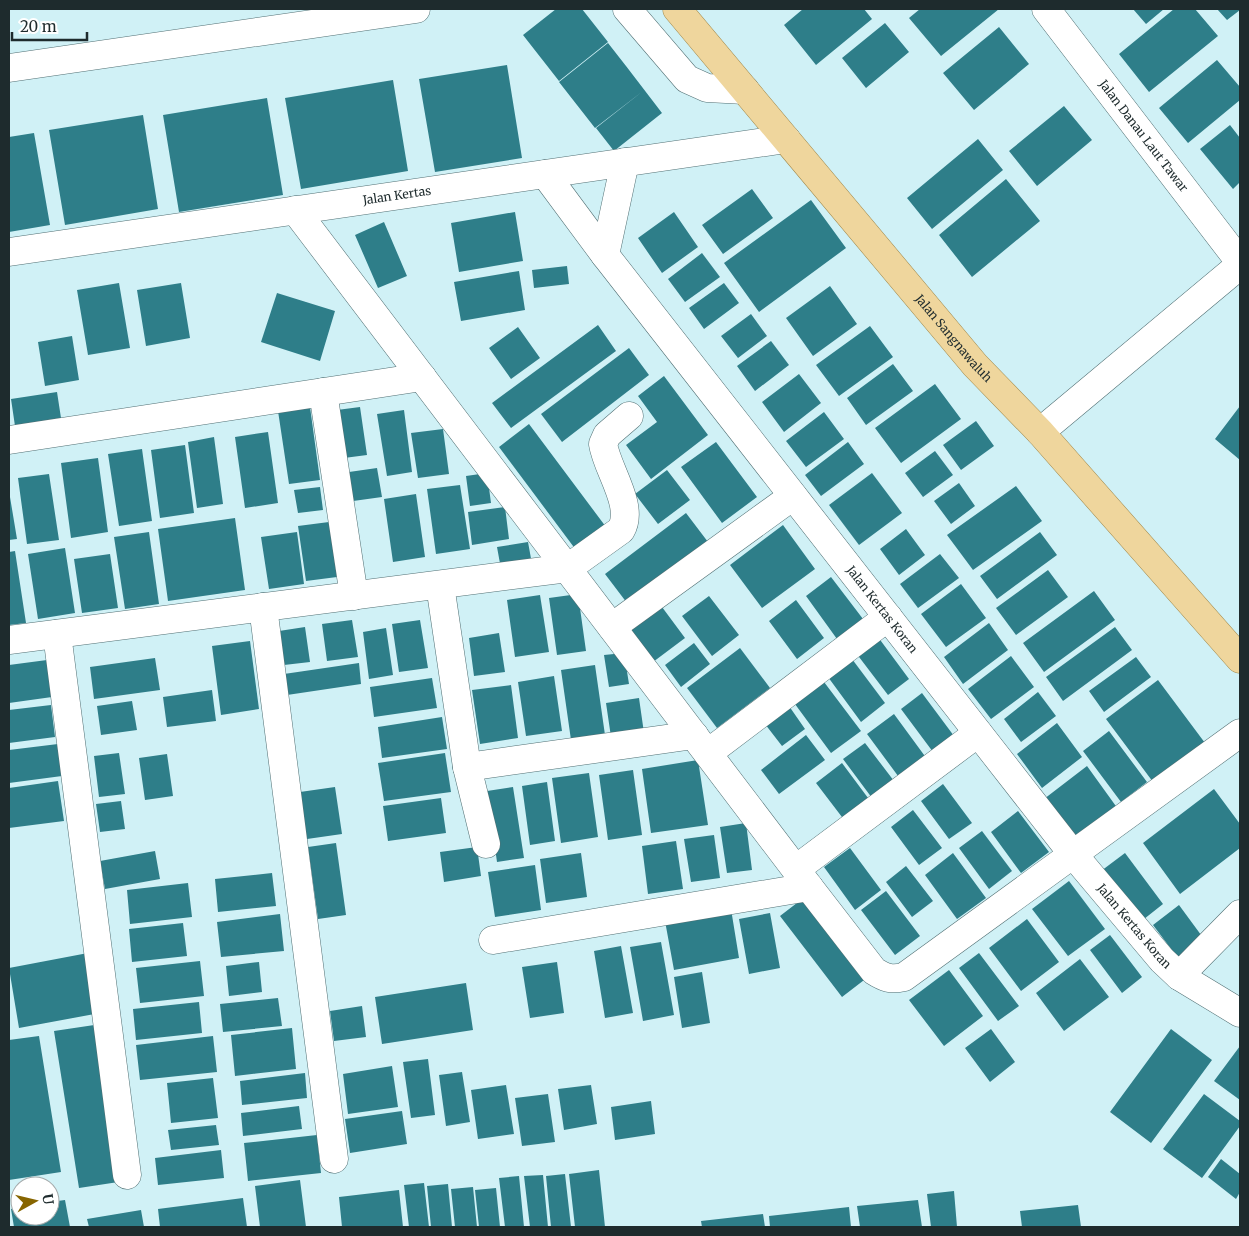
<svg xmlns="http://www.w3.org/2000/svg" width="1249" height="1236" viewBox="0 0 1249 1236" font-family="Merriweather,serif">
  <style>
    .building { fill: #2e7e89 }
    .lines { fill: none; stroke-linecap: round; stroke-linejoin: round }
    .minor-casing { stroke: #527074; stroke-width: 29 }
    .major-casing { stroke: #9f884b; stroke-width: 29 }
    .minor { stroke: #fff; stroke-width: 28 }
    .major { stroke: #efd69d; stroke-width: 28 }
    .labels { text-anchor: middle; stroke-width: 4; stroke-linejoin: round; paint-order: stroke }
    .street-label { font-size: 12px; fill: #1e2b2d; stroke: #fff }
  </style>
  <rect width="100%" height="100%" fill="#d0f1f6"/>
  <path class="building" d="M556,9h26l26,33 -49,39 -36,-46z
    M803,9h61l8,10 -56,46 -32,-40z
    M920,9h79l-58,47 -32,-38z
    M1133,9h31l-18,15z
    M1174,9h21l23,27 -69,56 -30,-38z
    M1217,9h23v1l-13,10z
    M885,23l24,29 -43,36 -24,-30z
    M999,27l30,37 -55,46 -31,-37z
    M608,43l18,23 -20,16 20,-16 36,47 -48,38 -18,-23 47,-37 -48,37 -36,-46z
    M1217,60l23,27v13l-52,43 -29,-35z
    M507,65l15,93 -87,14 -16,-93z
    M393,80l15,91 -107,18 -16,-91z
    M267,98l16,97 -104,17 -16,-97z
    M1064,106l28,34 -55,46 -28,-35z
    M143,115l15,94 -93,16 -16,-95z
    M1230,125l10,13v44l-7,7 -33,-40z
    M34,133l16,92 -41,7v-95z
    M978,139l25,31 -71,59 -25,-31z
    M1006,179l34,42 -68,56 -33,-42z
    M752,189l21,29 -50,36 -21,-29z
    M811,200l35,48 -87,64 -35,-49z
    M515,212l8,49 -64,11 -8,-49z
    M674,212l24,35 -36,26 -24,-35z
    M384,222l23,54 -29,12 -23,-53z
    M702,253l18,24 -35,25 -17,-23z
    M567,266l2,18 -35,4 -2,-18z
    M519,271l6,39 -64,11 -7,-39z
    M119,283l11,65 -42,7 -11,-65z
    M181,283l9,55 -44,8 -9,-56z
    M724,283l15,20 -35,26 -15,-21z
    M830,286l27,38 -44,32 -27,-38z
    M277,293l58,18 -15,50 -59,-19z
    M751,314l16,22 -29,22 -17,-22z
    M598,325l18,26 -105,77 -19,-25z
    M870,326l23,31 -54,39 -23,-31z
    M518,327l22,31 -29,21 -22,-31z
    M72,336l7,44 -34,6 -7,-44z
    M771,341l18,24 -34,26 -18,-25z
    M629,348l20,27 -87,67 -21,-28z
    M893,364l20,27 -47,34 -19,-27z
    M799,374l22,29 -37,29 -22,-30z
    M664,376l44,59 -57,44 -25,-34 31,-23 -19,-26z
    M935,384l26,35 -60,44 -26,-35z
    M57,392l4,26 -46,8 -4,-27z
    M1240,406v54l-25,-21z
    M310,407l10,73 -31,4 -11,-73z
    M360,407l7,48 -23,3 -7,-48z
    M404,410l8,62 -25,4 -10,-62z
    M824,412l20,27 -38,28 -20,-26z
    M976,421l18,25 -33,24 -18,-25z
    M529,424l77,103 -30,23 -77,-103z
    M443,429l6,45 -31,4 -7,-45z
    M268,432l10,71 -33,5 -10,-71z
    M214,437l9,67 -26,4 -9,-66z
    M716,442l41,55 -35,26 -41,-56z
    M848,442l16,22 -43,32 -16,-21z
    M185,445l9,68 -34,5 -9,-68z
    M142,449l10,72 -33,5 -11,-72z
    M935,451l18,24 -30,22 -18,-24z
    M98,458l10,74 -37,6 -10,-75z
    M377,468l5,29 -36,5 -4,-29z
    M667,470l23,30 -32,24 -23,-30z
    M487,473l4,30 -21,3 -4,-30z
    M872,473l30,40 -43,32 -30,-40z
    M49,474l10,66 -32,4 -9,-66z
    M959,483l16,23 -24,18 -17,-23z
    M460,485l10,64 -34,5 -9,-65z
    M1016,486l26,35 -69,49 -26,-35z
    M320,487l3,23 -25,3 -4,-23z
    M9,491l8,48 -8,1z
    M416,494l9,63 -32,5 -9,-63z
    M505,507l4,32 -37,6 -4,-33z
    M686,513l22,29 -81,61 -22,-29z
    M235,518l10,72 -77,11 -10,-72z
    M329,522l8,55 -31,4 -8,-55z
    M783,525l32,44 -53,39 -32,-43z
    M906,529l19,26 -26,20 -19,-26z
    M149,532l10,72 -34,5 -11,-72z
    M297,532l7,52 -35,5 -8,-52z
    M1040,532l17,23 -60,44 -17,-23z
    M528,542l4,22 -31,5 -4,-22z
    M65,548l10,65 -37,6 -10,-65z
    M15,551l11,72 -17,2v-73z
    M110,554l8,54 -36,5 -8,-54z
    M940,554l19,24 -41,30 -18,-24z
    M1048,570l20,27 -52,38 -20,-27z
    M831,577l32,42 -26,20 -31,-43z
    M961,584l25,34 -40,29 -25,-33z
    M1094,591l21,29 -71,52 -21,-29z
    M578,594l8,57 -29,4 -8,-57z
    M540,595l9,57 -34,5 -8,-57z
    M709,596l30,39 -27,21 -30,-40z
    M796,600l28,38 -27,21 -28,-38z
    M662,607l23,31 -32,24 -23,-31z
    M352,620l6,37 -31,4 -5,-37z
    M420,620l8,48 -29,4 -7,-48z
    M989,623l19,27 -45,34 -19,-27z
    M305,627l5,35 -26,3 -5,-34z
    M1115,627l17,23 -69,51 -17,-24z
    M386,628l7,47 -24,4 -6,-47z
    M499,633l6,39 -31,4 -5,-38z
    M878,637l31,42 -21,16 -32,-42z
    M250,641l9,68 -38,6 -9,-69z
    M694,643l16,21 -29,23 -16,-22z
    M740,648l30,40 -53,40 -30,-40z
    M624,653l5,31 -20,3 -5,-32z
    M1011,656l23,31 -43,32 -23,-30z
    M1136,657l15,20 -47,35 -15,-21z
    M155,658l5,32 -66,9 -4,-32z
    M852,659l33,44 -24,19 -33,-45z
    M47,660l5,37 -43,6v-38z
    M359,663l2,21 -74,11 -3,-21z
    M595,665l10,70 -34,5 -10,-70z
    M554,676l8,55 -36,5 -8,-54z
    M432,678l5,30 -63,9 -4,-30z
    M821,678l40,53 -30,22 -39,-53z
    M1158,680l47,63 -52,39 -47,-63z
    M511,685l7,53 -38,6 -8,-54z
    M212,690l4,31 -49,6 -4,-30z
    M1038,692l18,24 -35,26 -17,-23z
    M922,693l32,43 -21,16 -32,-43z
    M639,698l5,35 -33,4 -5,-34z
    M132,701l5,29 -36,5 -4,-29z
    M51,705l4,32 -46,6v-33z
    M789,706l16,23 -23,17 -17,-22z
    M894,714l33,45 -26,21 -34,-46z
    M442,717l5,32 -65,9 -4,-31z
    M1057,723l25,34 -40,31 -25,-34z
    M1109,731l38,51 -26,20 -38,-51z
    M806,735l19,25 -46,34 -18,-24z
    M865,743l29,38 -22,17 -29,-39z
    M58,744l4,32 -53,7v-33z
    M119,753l6,41 -26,3 -5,-41z
    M445,753l6,39 -67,9 -6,-38z
    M167,754l6,42 -28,4 -6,-42z
    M698,760l10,65 -57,8 -9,-64z
    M842,763l29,39 -26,19 -29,-38z
    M1087,766l31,43 -43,32 -31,-42z
    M633,770l9,65 -34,5 -9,-65z
    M589,773l9,64 -37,6 -9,-65z
    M58,781l6,40 -55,7v-40z
    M547,782l8,59 -25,4 -8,-59z
    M943,784l29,39 -23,16 -28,-38z
    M335,787l7,47 -42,6 -7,-47z
    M513,787l11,71 -27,4 -10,-71z
    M1214,789l26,35v24l-60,46 -37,-51z
    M441,798l5,35 -58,8 -5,-35z
    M121,801l4,28 -25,3 -4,-28z
    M913,810l29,38 -23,17 -28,-38z
    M1018,811l31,41 -28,21 -30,-41z
    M746,823l6,47 -25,3 -7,-46z
    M982,831l30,40 -23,18 -30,-41z
    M714,835l6,43 -29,4 -7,-43z
    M676,841l7,48 -35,5 -6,-48z
    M336,843l10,72 -28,4 -10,-72z
    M477,847l4,29 -37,6 -4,-30z
    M850,848l31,42 -26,20 -31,-43z
    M155,851l5,28 -55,10 -5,-28z
    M581,853l6,44 -41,6 -6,-44z
    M953,853l33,45 -29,21 -32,-44z
    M1125,853l38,51 -24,19 -38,-52z
    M535,865l6,45 -46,7 -7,-45z
    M906,866l27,35 -21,16 -26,-35z
    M272,873l4,33 -58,6 -3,-33z
    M1069,881l36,48 -37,27 -36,-47z
    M188,883l4,34 -62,7 -3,-34z
    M886,891l34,45 -25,19 -34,-45z
    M806,896l62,81 -26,20 -62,-81z
    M1179,905l25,34 -26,19 -25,-33z
    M731,909l8,49 -65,12 -9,-49z
    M770,913l10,55 -31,6 -10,-55z
    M280,914l4,37 -63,6 -4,-35z
    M1027,919l32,43 -38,29 -32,-43z
    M183,923l4,33 -55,6 -3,-33z
    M1110,935l32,42 -20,16 -32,-43z
    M661,942l13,73 -31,6 -13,-74z
    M621,946l12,67 -28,5 -11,-67z
    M88,953l12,60 -81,15 -10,-60z
    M979,953l40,53 -21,15 -39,-53z
    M1080,959l29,38 -45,34 -28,-38z
    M200,961l4,35 -64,7 -4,-35z
    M259,962l3,30 -33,4 -3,-30z
    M557,962l7,51 -34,5 -8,-51z
    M949,970l34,46 -39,30 -35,-46z
    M702,972l8,51 -28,5 -8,-51z
    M466,983l7,47 -91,14 -7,-47z
    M278,998l4,28 -59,6 -3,-28z
    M199,1002l3,31 -66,7 -3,-31z
    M362,1006l4,31 -32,4 -4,-30z
    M101,1024l24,157 -46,7 -25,-157z
    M292,1028l4,41 -61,7 -4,-41z
    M991,1029l24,33 -25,20 -25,-34z
    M1171,1029l41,31 -61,83 -41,-31z
    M39,1036l22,136 -52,8v-140z
    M213,1036l4,36 -77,8 -4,-35z
    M1240,1046v54l-26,-19z
    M428,1059l7,56 -24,3 -8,-56z
    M392,1066l6,41 -50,7 -5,-40z
    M462,1072l8,50 -24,4 -7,-51z
    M305,1073l2,25 -65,7 -2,-24z
    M213,1078l5,40 -47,5 -4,-40z
    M506,1085l8,49 -36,5 -7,-49z
    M591,1085l6,39 -33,6 -6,-41z
    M548,1094l7,48 -33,4 -7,-48z
    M1204,1094l36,27v5l-38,52 -39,-29z
    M651,1101l4,33 -40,6 -4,-33z
    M299,1106l3,23 -59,7 -2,-23z
    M402,1111l5,33 -57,9 -5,-34z
    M216,1125l3,20 -48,5 -3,-20z
    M317,1135l4,38 -73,8 -4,-38z
    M221,1150l3,28 -66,7 -3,-27z
    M1221,1159l19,15v18l-4,7 -28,-22z
    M599,1170l6,57h-30l-6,-53z
    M565,1174l6,53h-20l-5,-51z
    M543,1175l5,52h-18l-6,-51z
    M519,1176l5,51h-19l-6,-49z
    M300,1180l6,47h-46l-5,-41z
    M424,1183l5,44h-20l-5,-42z
    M448,1184l4,43h-21l-4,-41z
    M473,1187l4,40h-22l-4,-38z
    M496,1188l4,39h-21l-4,-37z
    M399,1190l4,37h-61l-3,-30z
    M954,1191l3,36h-26l-4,-33z
    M243,1198l4,29h-87l-2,-18z
    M65,1200l5,27h-56l-3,-18 9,-2v9h30v-14z
    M918,1200l4,27h-62l-3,-21z
    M1078,1205l3,22h-59l-2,-16z
    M849,1207l2,20h-81l-1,-11z
    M141,1210l3,17h-55l-2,-8z
    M763,1214l2,13h-63l-1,-6z"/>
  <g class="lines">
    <g class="minor-casing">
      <g id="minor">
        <path d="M627,9l60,70 20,9 38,2"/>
        <path id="s1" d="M1046,9l194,253"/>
        <path d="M9,68l407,-59"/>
        <path id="s2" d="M625,162l-20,93 467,598 90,107 17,16 61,37"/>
        <path d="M545,174l60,81"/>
        <path d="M295,210l514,677 65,84c11,7 17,9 30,6l336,-244"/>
        <path id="s3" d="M9,252l777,-113"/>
        <path d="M323,392l31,204"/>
        <path d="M1040,432l200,-167"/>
        <path d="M9,440l413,-63"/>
        <path d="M440,585l27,182 19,77"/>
        <path d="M263,607l71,552"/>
        <path d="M612,627l181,-131"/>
        <path d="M57,634l70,541"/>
        <path d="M9,640l559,-72 53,-38c14,-24 -14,-60 -18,-86l4,-9 22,-19"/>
        <path d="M708,753l180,-136"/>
        <path d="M467,767l227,-32"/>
        <path d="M796,869l182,-136"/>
        <path d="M493,940l316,-53"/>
        <path d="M1179,976l61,-62"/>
      </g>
    </g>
    <g class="major-casing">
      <g id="major">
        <path id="s4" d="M677,9l298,356 65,67 200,227"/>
      </g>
    </g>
    <use href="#minor" class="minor"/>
    <use href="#major" class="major"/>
  </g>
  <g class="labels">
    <g class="street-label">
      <text dy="4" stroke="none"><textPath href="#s1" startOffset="160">Jalan Danau Laut Tawar</textPath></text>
      <text dy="4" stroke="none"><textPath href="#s3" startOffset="392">Jalan Kertas</textPath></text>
      <text dy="4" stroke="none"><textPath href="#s4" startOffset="430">Jalan Sangnawaluh</textPath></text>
      <text dy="4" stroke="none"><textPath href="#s2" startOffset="545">Jalan Kertas Koran</textPath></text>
      <text dy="4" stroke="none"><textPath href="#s2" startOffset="950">Jalan Kertas Koran</textPath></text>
    </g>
  </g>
  <rect width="1249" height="1236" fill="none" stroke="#1e2b2d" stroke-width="20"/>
  <g transform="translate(35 1201) rotate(82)"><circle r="24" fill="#ffffff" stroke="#a5aaab"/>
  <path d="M0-4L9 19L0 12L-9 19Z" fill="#876500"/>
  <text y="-8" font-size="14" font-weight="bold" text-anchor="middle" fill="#1e2b2d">U</text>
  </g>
  <path d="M12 32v8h75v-8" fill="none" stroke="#1e2b2d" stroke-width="2.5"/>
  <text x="20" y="32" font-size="15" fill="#1e2b2d" stroke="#ffffff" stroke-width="4" paint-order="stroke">20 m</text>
</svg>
